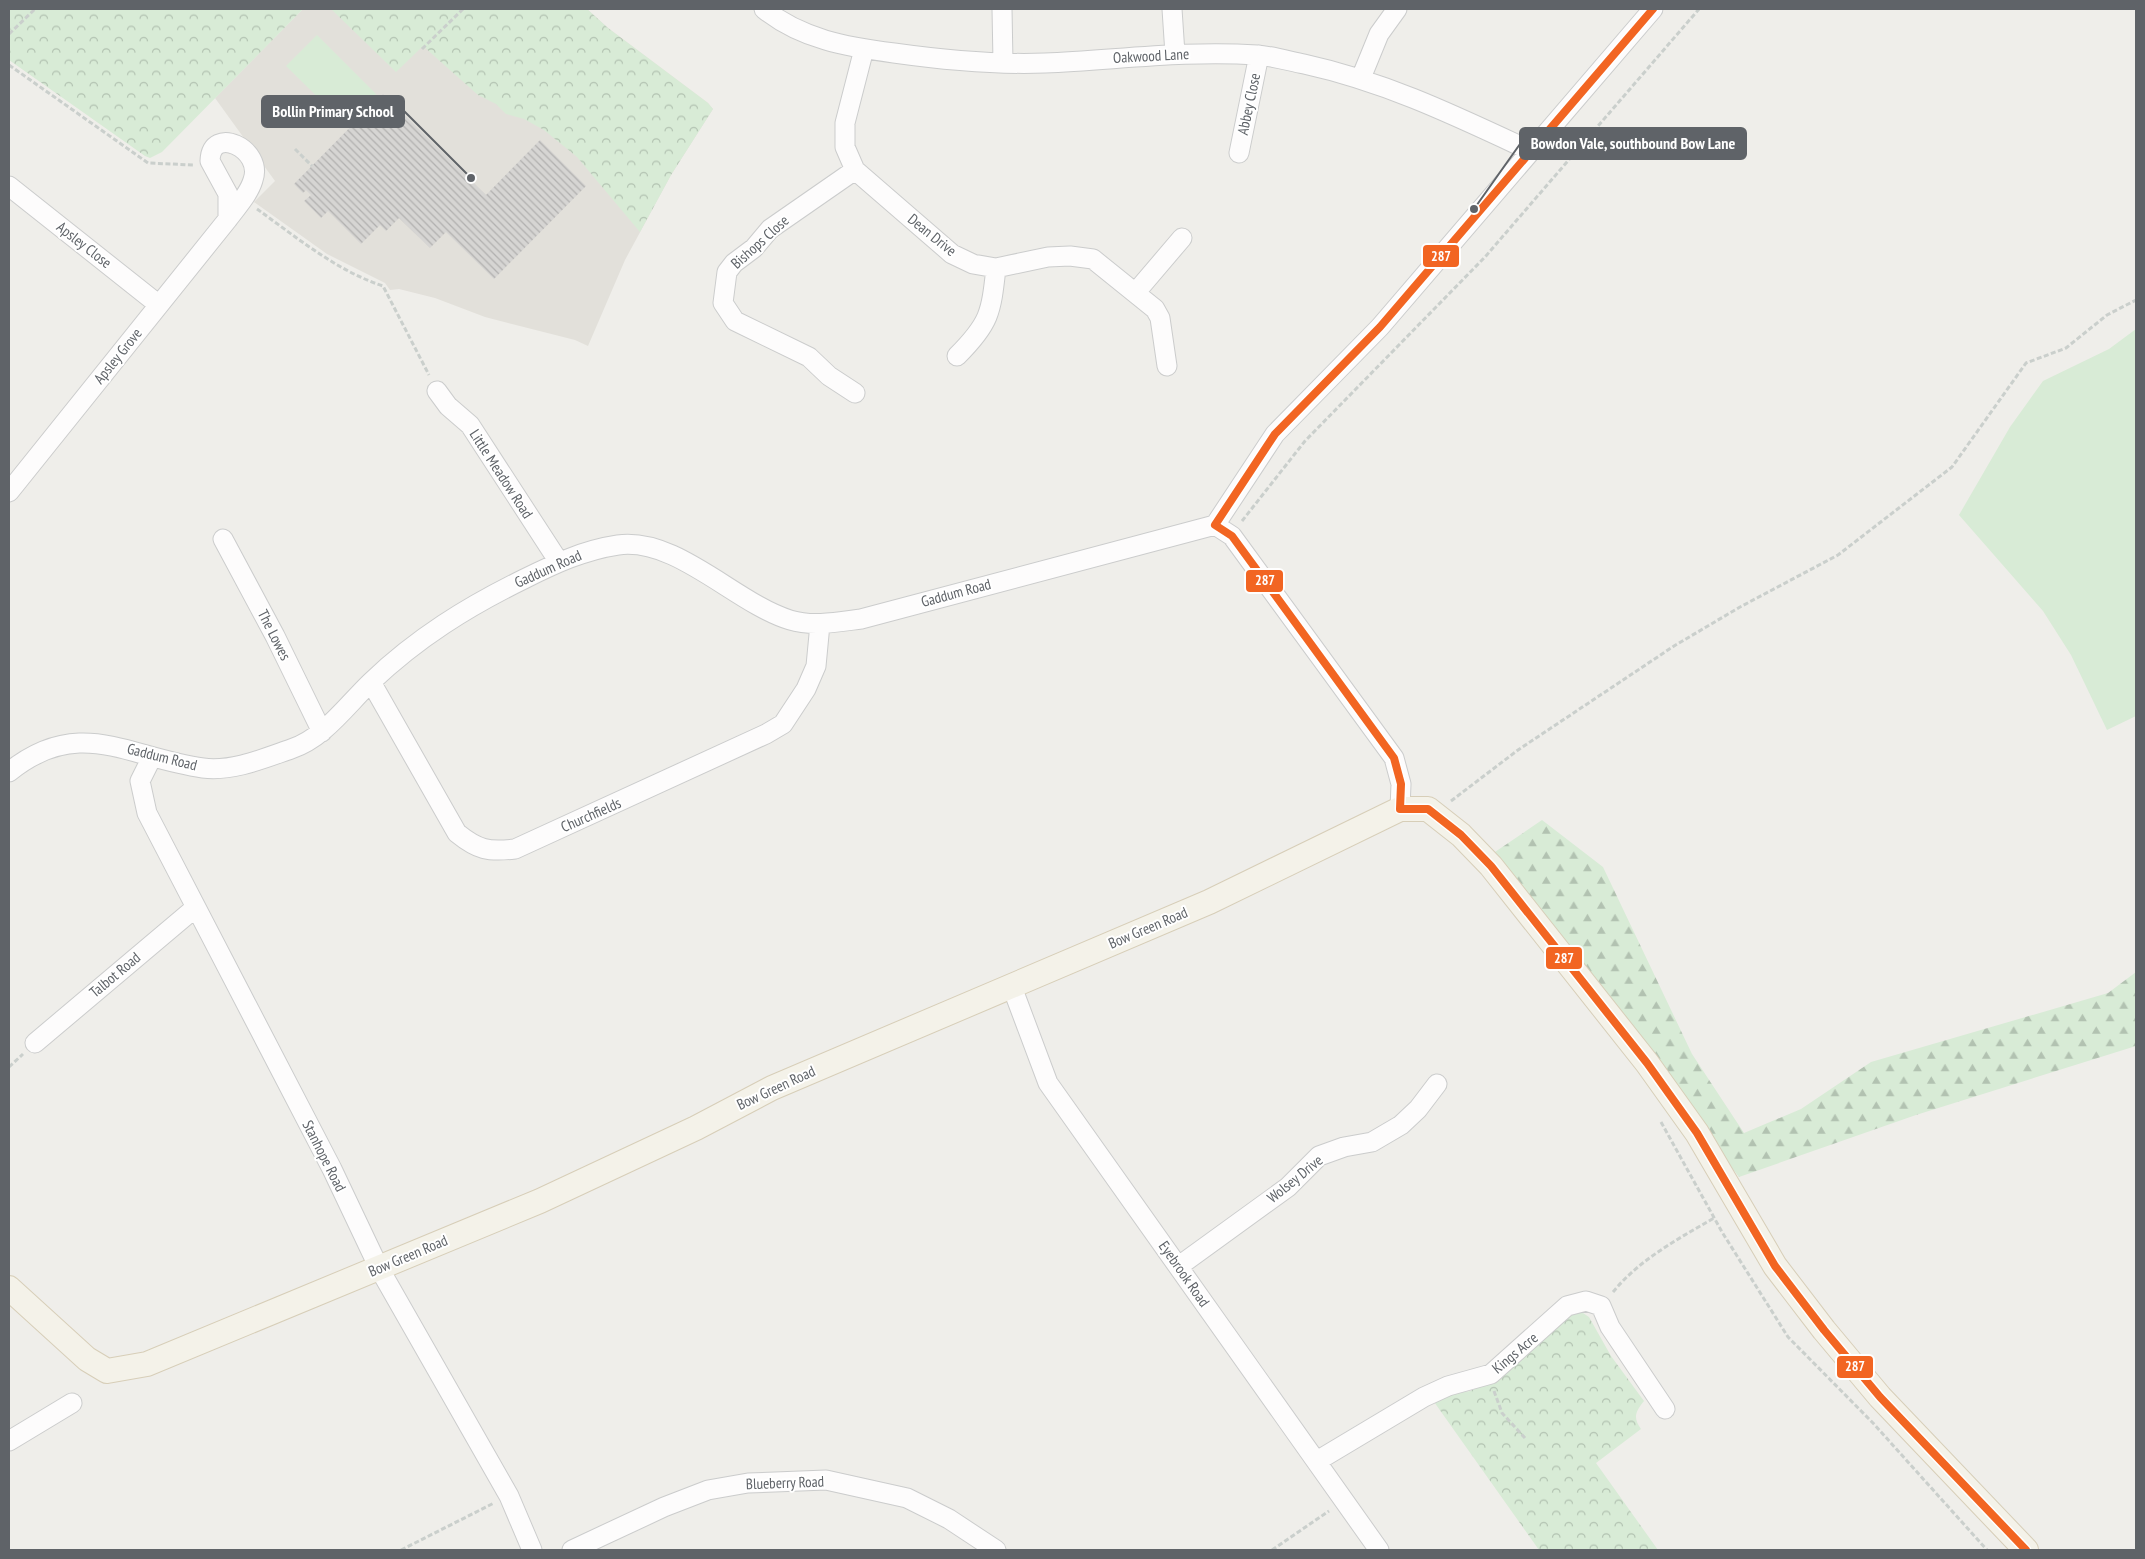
<svg xmlns="http://www.w3.org/2000/svg" width="2145" height="1559" viewBox="0 0 2145 1559" font-family="'PT Sans Narrow',sans-serif">
  <style>
    .education { fill: #e2e0da }
    .grass { fill: #d8ebd6 }
    .forest { fill: url(#forest-firs) }
    .park { fill: url(#park-crowns) }
    .building { fill: url(#building-back-hatch) }
    .lines { fill: none; stroke-linecap: round; stroke-linejoin: round }
    .minor-casing { stroke: #cbcccc; stroke-width: 21 }
    .major-casing { stroke: #d7ceb8; stroke-width: 26 }
    .path { stroke: #cacfcc; stroke-width: 3; stroke-dasharray: 5 2.5; stroke-linecap: butt }
    .minor { stroke: #fdfcfc; stroke-width: 19 }
    .major { stroke: #f4f2e9; stroke-width: 24 }
    .bus-1-casing { stroke: #fff; stroke-width: 11 }
    .bus-1 { stroke: #f26522; stroke-width: 8 }
    .labels { text-anchor: middle; stroke-width: 4; stroke-linejoin: round; paint-order: stroke }
    .street-label { font-size: 15px; fill: #5f6368; stroke: #fff }
    .leader { fill: none; stroke: #5f6368; stroke-width: 2 }
    .callout-dot { fill: #5f6368; stroke: #fff; stroke-width: 2 }
    .callout { fill: #5f6368; stroke: #5f6368; stroke-width: 2 }
    .callout-label { font-size: 16px; text-anchor: middle; font-weight: bold; fill: #fff }
    .line-badge { stroke: #fff; stroke-width: 2 }
    .badge-label { font-size: 14px; text-anchor: middle; font-weight: bold; fill: #fff }
  </style>
  <defs>
    <pattern id="forest-firs" width="22" height="20" patternUnits="userSpaceOnUse" patternTransform="scale(1.25)"><rect width="22" height="20" fill="#d8ebd6"/><path d="M5 1l3.5 6h-7zM16 11l3.5 6h-7z" fill="#b2c2b1"/></pattern>
    <pattern id="park-crowns" width="20" height="18" patternUnits="userSpaceOnUse" patternTransform="scale(1.25)"><rect width="20" height="18" fill="#d8ebd6"/><path d="M2 6a3 3 0 1 1 6 0M12 15a3 3 0 1 1 6 0" fill="none" stroke="#b2c2b1"/></pattern>
    <pattern id="building-back-hatch" width="6" height="6" patternUnits="userSpaceOnUse" patternTransform="scale(1.25)"><rect width="6" height="6" fill="#d6d5d3"/><path d="M-1 5l2 2M0 0l6 6M5-1l2 2" fill="none" stroke="#b1b0af"/></pattern>
  </defs>
  <rect width="100%" height="100%" fill="#efeeea"/>
  <path class="education" d="M303,9h284l21,19 100,75 5,6 -42,66 -46,85 -37,86 -13,-6 -90,-23 -50,-19 -36,-9 -9,1 -5,-7 -58,-29 -73,-52 21,-21 -60,-83z"/>
  <path class="grass" d="M317,35l59,59 -30,31 -60,-59z
    M2136,329v387l-29,14 -36,-75 -28,-44 -84,-96 51,-88 33,-46 66,-32z"/>
  <path class="forest" d="M1542,820l61,47 89,187 52,79 57,-24 70,-47 237,-69 28,-21v74l-220,69 -177,62 -247,-323z"/>
  <path class="park" d="M9,9h294l-141,143 -12,6 -5,-2 -136,-96z
    M331,9h256l21,19 100,75 5,6 -42,66 -31,57 -63,-75 -33,-27 -20,-11 -18,-5 -10,-10 -18,-9 -55,-49 -27,26z
    M1580,1311l9,6 22,39 33,45c-9,11 -11,17 -3,28l-45,34 62,87h-119l-107,-151 13,-4 25,-4 16,-7 79,-68z"/>
  <path class="building" d="M383,94l103,101 54,-55 46,46 -92,93 -48,-47 -16,16 -31,-30 -13,13 -6,-6 -19,19 -33,-33 -7,7 -17,-17 7,-6 -5,-5 -3,3 -9,-9z"/>
  <g class="lines">
    <g class="minor-casing">
      <path id="minor" d="M764,9c37,30 83,38 130,44 50,7 101,12 151,10 71,-3 141,-13 212,-8 15,1 32,6 47,9 82,18 152,52 227,87
        M1002,9l1,53
        M1172,9l3,45
        M864,49l-19,74v24l10,23 97,84 21,10 23,4 52,-11 22,-1 23,3 62,50 5,9 7,48
        M1361,78l18,-44 18,-25
        M1239,153l20,-98
        M9,186l150,119
        M1136,292l46,-54
        M957,356c33,-33 34,-43 39,-88
        M437,391l11,15 22,19 89,137
        M855,393l-26,-17 -20,-19 -74,-36 -12,-18 4,-31 7,-9 20,-15 16,-19 85,-59
        M9,492l219,-273c8,-11 21,-25 25,-39 11,-31 -42,-56 -43,-19l18,33v25
        M1215,525l60,-91 105,-107 273,-318
        M1215,525l17,11 162,222 7,26 -1,25
        M223,539l52,97 47,96
        M371,682l86,151c21,17 31,19 58,16l251,-115 17,-10 23,-35 10,-23 4,-42
        M152,757l-12,24 7,32 185,356 47,99 130,228 23,54
        M9,772c71,-57 119,-14 194,-4 29,4 62,-10 88,-19 33,-11 55,-43 80,-67 46,-44 96,-75 153,-103 30,-15 60,-29 94,-34 59,-8 117,58 172,75 23,7 48,2 71,-1l354,-94
        M1012,987l36,96 331,467
        M35,1043l160,-135
        M1179,1266l109,-79 31,-31 25,-9 28,-5 29,-17 17,-16 19,-25
        M9,1441l63,-38
        M1317,1461l107,-64 24,-11 43,-12 76,-68 19,-5 15,5 9,21 55,82
        M572,1550l92,-43 44,-17 40,-7 78,-3 81,18 42,21 47,31"/>
    </g>
    <g class="major-casing">
      <path id="major" d="M9,1288l78,71 20,12 40,-7 393,-163 156,-73 76,-40 437,-186 191,-93h28l33,26 30,31 156,197 50,70 78,133 49,64 56,67 146,153"/>
    </g>
    <path class="path" d="M9,34l26,-25
      M422,49l41,-40
      M9,65l139,98 45,2
      M295,149l17,17
      M257,209c39,28 80,62 126,77l46,89
      M1242,521l63,-80 180,-184 214,-248
      M1451,801l67,-51 156,-104 66,-39 98,-52 114,-88 74,-104 40,-15 41,-33 29,-15
      M9,1067l14,-13
      M1661,1122l61,110 66,105 85,86 114,127
      M1613,1292c27,-33 65,-53 101,-74
      M1494,1391l8,22 23,25
      M401,1550l93,-47
      M1272,1550l57,-39"/>
    <use href="#minor" class="minor"/>
    <use href="#major" class="major"/>
    <g class="bus-1-casing">
      <path id="bus-1" d="M1653,9l-273,318 -105,107 -60,91 17,11 162,222 7,26 -1,25h28l33,26 30,31 156,197 50,70 78,133 49,64 56,67 146,153"/>
    </g>
    <use href="#bus-1" class="bus-1"/>
  </g>
  <g class="labels">
    <g class="street-label">
      <text transform="translate(1151 56) rotate(-3)" y="5">Oakwood Lane</text>
      <text transform="translate(1249 104) rotate(-78)" y="5">Abbey Close</text>
      <text transform="translate(932 235) rotate(39)" y="5">Dean Drive</text>
      <text transform="translate(760 242) rotate(-42)" y="5">Bishops Close</text>
      <text transform="translate(84 245) rotate(38)" y="5">Apsley Close</text>
      <text transform="translate(118 356) rotate(-51)" y="5">Apsley Grove</text>
      <text transform="translate(501 474) rotate(57)" y="5">Little Meadow Road</text>
      <text transform="translate(548 569) rotate(-24)" y="5">Gaddum Road</text>
      <text transform="translate(956 593) rotate(-15)" y="5">Gaddum Road</text>
      <text transform="translate(274 635) rotate(63)" y="5">The Lowes</text>
      <text transform="translate(162 757) rotate(14)" y="5">Gaddum Road</text>
      <text transform="translate(591 815) rotate(-24)" y="5">Churchfields</text>
      <text transform="translate(1148 928) rotate(-23)" y="5">Bow Green Road</text>
      <text transform="translate(115 975) rotate(-40)" y="5">Talbot Road</text>
      <text transform="translate(776 1088) rotate(-25)" y="5">Bow Green Road</text>
      <text transform="translate(324 1156) rotate(63)" y="5">Stanhope Road</text>
      <text transform="translate(1295 1179) rotate(-39)" y="5">Wolsey Drive</text>
      <text transform="translate(408 1256) rotate(-23)" y="5">Bow Green Road</text>
      <text transform="translate(1184 1274) rotate(55)" y="5">Eyebrook Road</text>
      <text transform="translate(1515 1353) rotate(-40)" y="5">Kings Acre</text>
      <text transform="translate(785 1483) rotate(-2)" y="5">Blueberry Road</text>
    </g>
  </g>
  <path class="leader" d="M471 178L404 111M1474 209L1520 144"/>
  <g class="callout-dot">
    <circle cx="471" cy="178" r="5"/>
    <circle cx="1474" cy="209" r="5"/>
  </g>
  <g class="callout">
    <rect x="262" y="96" width="142" height="31" rx="5"/>
    <rect x="1520" y="128" width="226" height="31" rx="5"/>
  </g>
  <g class="callout-label">
    <text x="333" y="117">Bollin Primary School</text>
    <text x="1633" y="149">Bowdon Vale, southbound Bow Lane</text>
  </g>
  <g class="line-badge">
    <rect x="1422" y="244" width="38" height="24" rx="5" fill="#f26522"/>
    <rect x="1245" y="569" width="39" height="24" rx="5" fill="#f26522"/>
    <rect x="1545" y="946" width="38" height="24" rx="5" fill="#f26522"/>
    <rect x="1836" y="1355" width="38" height="24" rx="5" fill="#f26522"/>
  </g>
  <g class="badge-label">
    <text x="1441" y="261">287</text>
    <text x="1265" y="585">287</text>
    <text x="1564" y="963">287</text>
    <text x="1855" y="1371">287</text>
  </g>
  <rect width="2145" height="1559" fill="none" stroke="#5f6368" stroke-width="20"/>
</svg>
